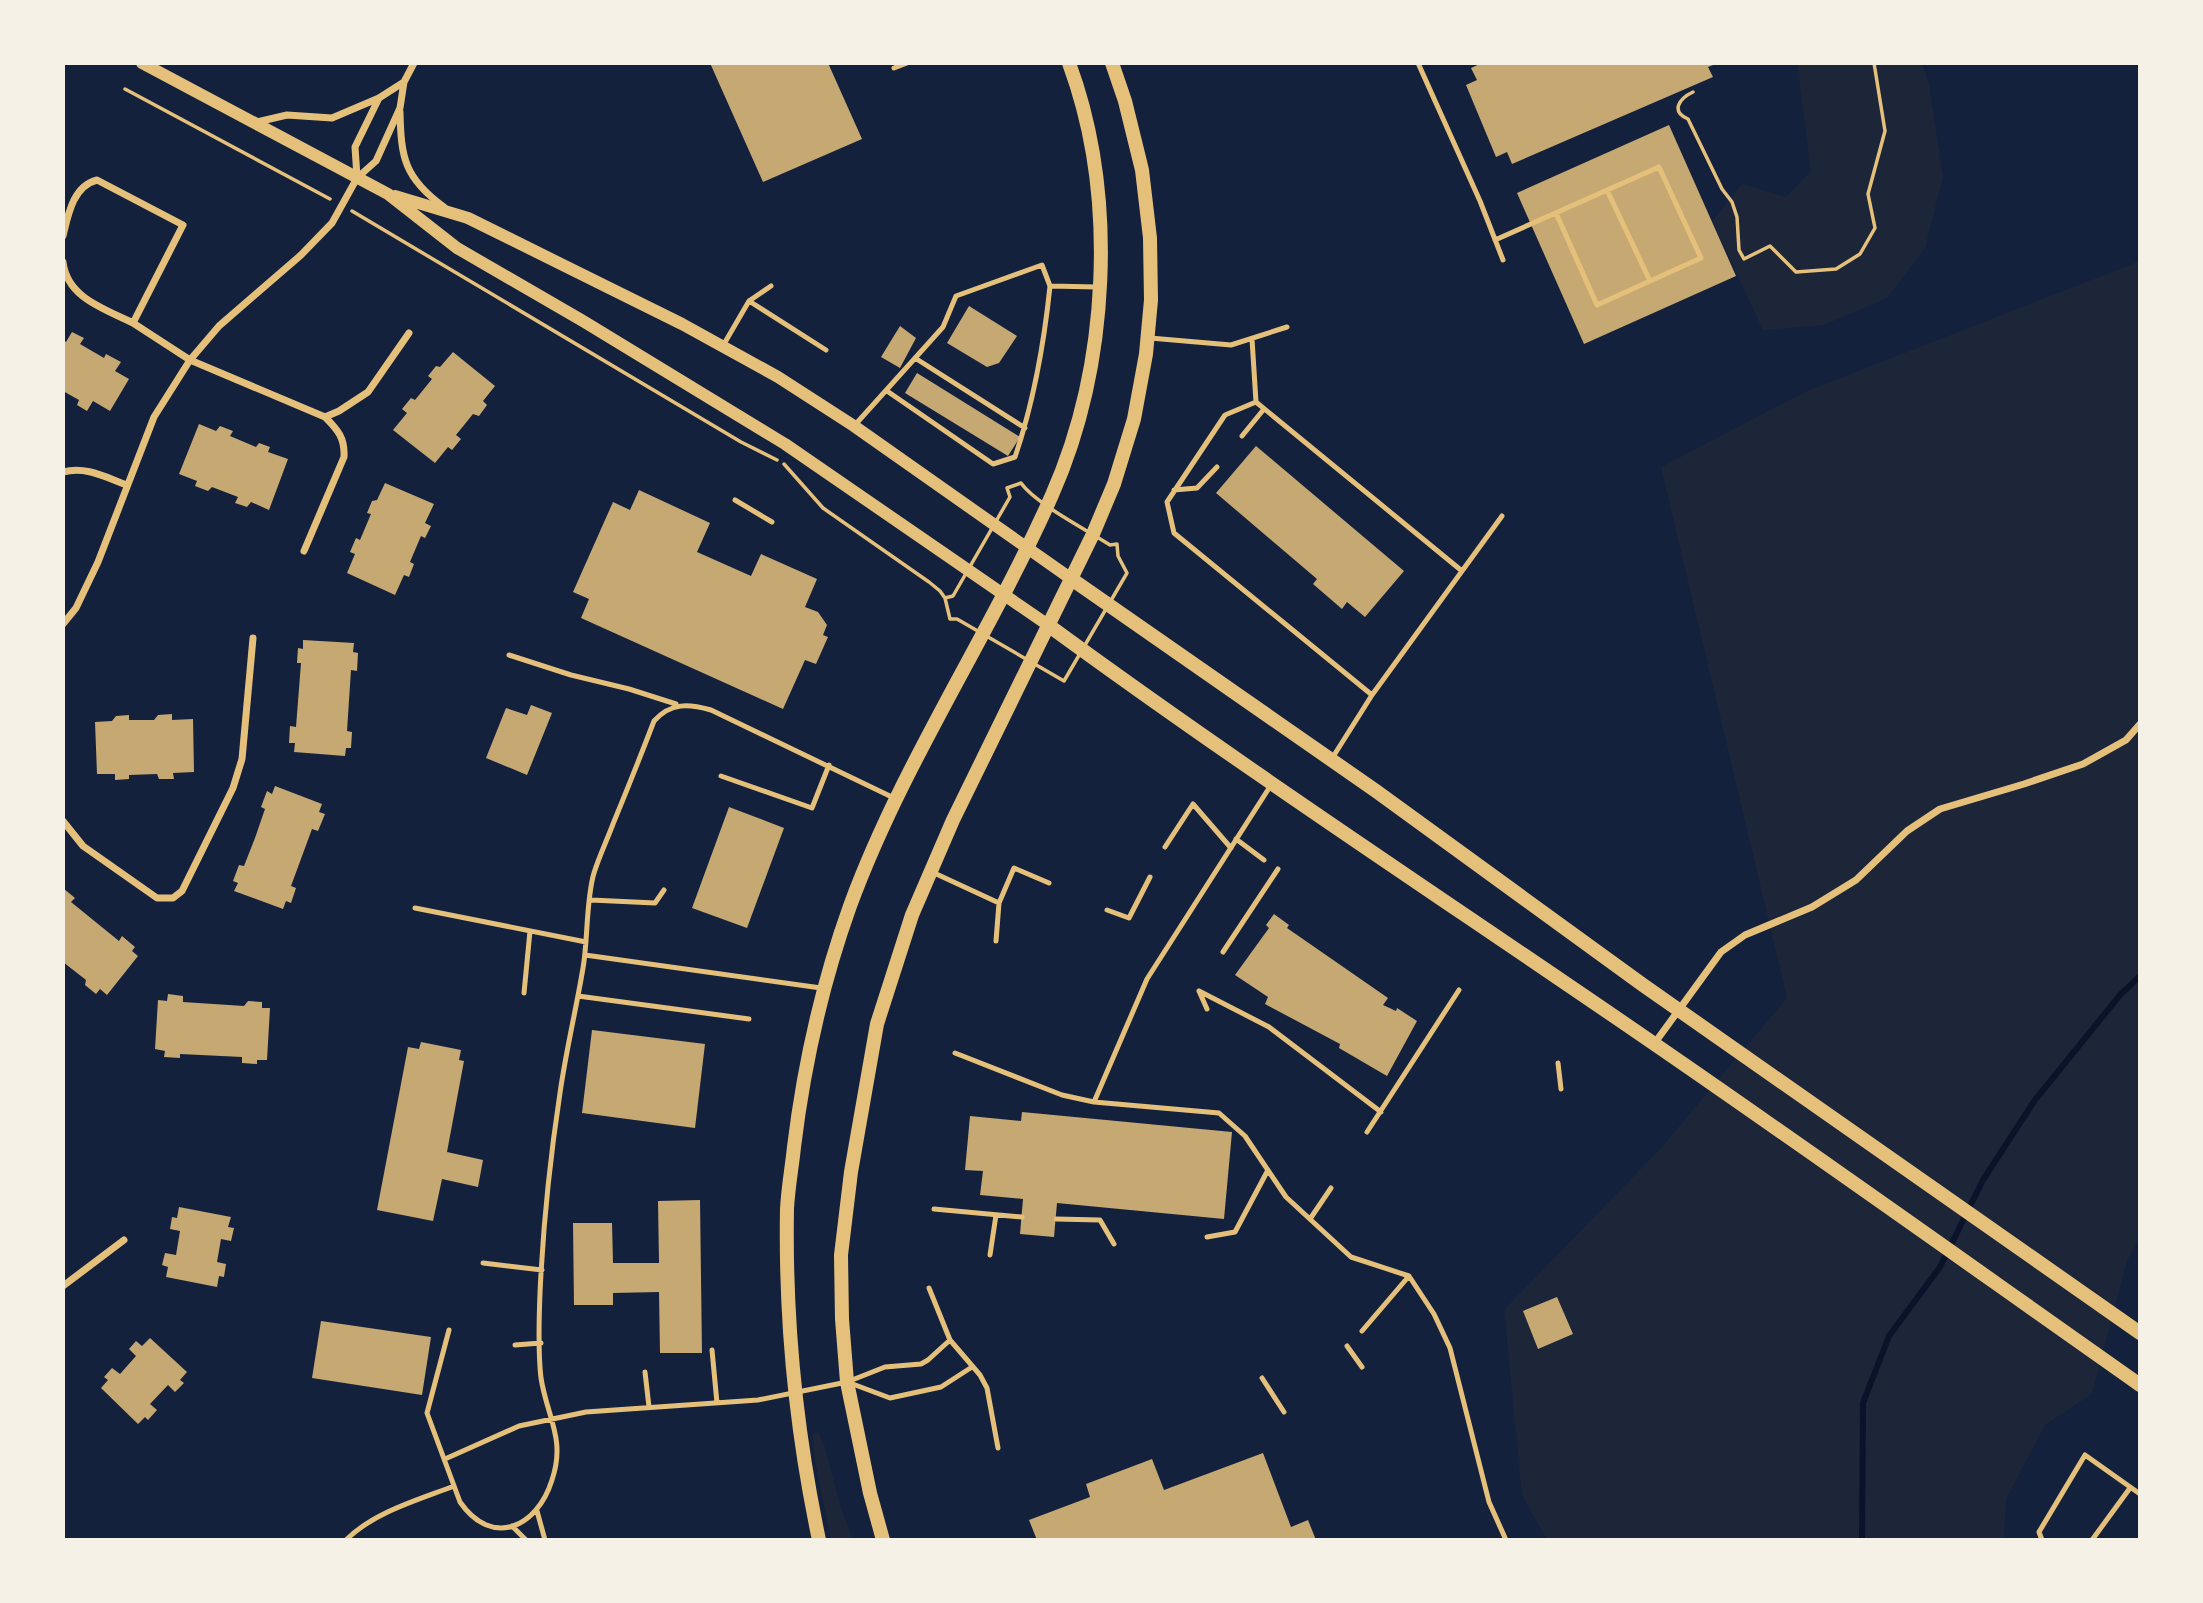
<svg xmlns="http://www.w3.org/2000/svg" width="2203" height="1603" viewBox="0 0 2203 1603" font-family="Georgia,serif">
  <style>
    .green { fill: #1d2539 }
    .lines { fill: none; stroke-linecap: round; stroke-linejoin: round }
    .stream { stroke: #0b132b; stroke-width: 6 }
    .building { fill: #c6a872 }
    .path { stroke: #e5c07b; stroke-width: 3.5 }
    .service { stroke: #e5c07b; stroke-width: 5 }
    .minor { stroke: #e5c07b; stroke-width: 7 }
    .tertiary { stroke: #e5c07b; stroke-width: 12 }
    .secondary { stroke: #e5c07b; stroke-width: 14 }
  </style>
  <rect width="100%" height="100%" fill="#14213d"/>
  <path class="green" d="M1797,63h125l7,22 14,91 -18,72 -38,50 -63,27 -61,5 -51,-109 30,-37 44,13 25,-26z
    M2140,261v975l-13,25 -35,133 -47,31 -39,74 -2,41h-457l-25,-45 -18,-185 157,-162 126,-150 -126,-531 146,-76z
    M818,1432l6,12 17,65 12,31h-22l-16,-79 -3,-26z"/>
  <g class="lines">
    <path class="stream" d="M1862,1540l1,-137 26,-67 51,-69 43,-87 52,-80 85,-105 20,-19"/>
  </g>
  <path class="building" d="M710,63h118l34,76 -99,43z
    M1482,63h236l-10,4 5,10 -201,87 -5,-12 -11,5 -30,-72 11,-5 -6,-12z
    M1669,125l67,151 -152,68 -67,-151z
    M969,306l48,30 -18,27 -12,4 -40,-24z
    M900,326l16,12 -16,30 -19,-11z
    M72,332l12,6 -4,6 24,14 2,-4 15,8 -6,9 14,8 -19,32 -17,-10 -6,10 -10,-6 2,-5 -16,-9v-51l3,2z
    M453,352l42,34 -12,15 4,4 -8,11 -6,-2 -17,21 5,4 -9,11 -4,-3 -13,16 -42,-33 14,-17 -5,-4 9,-11 4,2 17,-21 -4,-3 8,-10 4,1z
    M917,373l103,64 -12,19 -103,-63z
    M199,424l17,7 4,-5 13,5 -3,5 26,11 3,-4 11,4 -2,5 20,7 -19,51 -18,-8 -4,5 -12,-4 3,-6 -26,-10 -4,4 -13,-5 2,-5 -18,-7z
    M1256,446l148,125 -39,46 -18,-15 -5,7 -29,-25 4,-5 -101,-86z
    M385,483l49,21 -9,19 6,3 -6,12 -4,-2 -11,26 4,2 -5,13 -5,-2 -9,20 -48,-22 8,-19 -5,-2 6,-14 4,2 11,-26 -4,-1 5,-12 5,-1z
    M639,490l71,33 -13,29 54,24 10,-22 56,25 -12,28 13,5 9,13 -4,10 5,2 -12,27 -11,-4 -22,49 -202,-91 8,-19 -16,-7 40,-90 17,8z
    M303,640l51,3 -1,9 5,1 -1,18 -6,-1 -4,61 5,1 -1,16h-5l-1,8 -51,-4 1,-9h-6l1,-17 6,1 5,-64h-4l1,-15 5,1z
    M531,705l21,8 -25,62 -41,-17 20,-50 21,7z
    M172,714v6l21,-1 1,53 -21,1 1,6h-15l-2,-5 -28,1v4l-14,1v-6h-18l-2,-52 17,-1 4,-5 13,-1v5h25l4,-5z
    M275,786l47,18 -3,8 6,2 -7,17 -6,-2 -21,57 5,2 -5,15 -5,-2 -3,8 -49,-18 4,-8 -5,-2 6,-16 5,1 11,-28 10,-29 -4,-2 6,-16 5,3z
    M729,807l55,21 -37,100 -55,-20z
    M63,888l12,10 -4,4 48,39 3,-5 13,11 -3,4 6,5 -31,39 -7,-6 -4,5 -11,-9 1,-5 -23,-18z
    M1274,914l15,11 -2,3 101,70 -5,7 13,6 1,-3 20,13 -30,55 -48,-28 1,-4 -75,-40 3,-7 -33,-22 34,-47 -3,-3z
    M168,994l15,2v6l61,4 4,-5 14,1v6h8l-3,52h-10v4l-15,-1v-6l-62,-3v4l-16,-1 1,-6 -10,-2 3,-49 9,1z
    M592,1030l113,14 -10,84 -113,-15z
    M421,1042l40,8 -2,10 5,1 -17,91 36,8 -5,27 -36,-8 -9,42 -56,-11 31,-163 11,2z
    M1022,1112l210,20 -8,87 -167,-16 -3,34 -34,-3 3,-35 -43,-4 3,-24 -18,-1 5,-54 51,5z
    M700,1200l2,153h-42l-1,-61 -46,1v12h-39l-1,-82h39l1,40h46l-1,-62z
    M179,1207l52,10 -3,10 6,1 -3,13 -10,-2 -4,23 9,2 -2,13 -5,-1 -2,11 -51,-10 2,-10 -6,-2 3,-12 11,2 4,-24 -10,-2 2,-12 5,1z
    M1557,1297l16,37 -35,15 -15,-38z
    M321,1321l110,16 -9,58 -110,-17z
    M150,1338l37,34 -7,8 4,3 -9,9 -7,-7 -18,19 7,6 -9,10 -3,-3 -7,7 -37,-36 7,-8 -4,-3 8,-9 8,6 16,-18 -7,-7 7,-8 6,5z
    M1263,1453l28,74 17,-7 8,20h-279l-8,-20 61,-23 -4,-13 66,-25 12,31z"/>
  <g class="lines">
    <path class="path" d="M125,89l205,110
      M1693,92c-15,7 -22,20 -5,27l34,70 10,13 5,15 2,33 5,9 26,-13 26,26 40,-3 24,-15 15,-26 -7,-34 17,-63 -11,-68
      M352,211l389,231 36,18
      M784,464l39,44 106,74 11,9 5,7
      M1021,483c15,21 66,47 89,62l7,-1 1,12 9,17 -63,108 -107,-62h-7l-5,-21 8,-2 57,-99 -3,-9z"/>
    <path class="service" d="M1418,63l62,138 23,59
      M894,68l13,-5
      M1607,190l43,91
      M1495,240l164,-73 42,91 -104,47 -41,-92
      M749,301l77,49
      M1150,338l81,7 56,-18
      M1252,339l4,63 -31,13 -58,87 7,31 198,162 -41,65
      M724,344l25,-43 22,-15
      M915,358l110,70
      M887,391l106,73 22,-7c19,-56 29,-113 35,-171
      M1256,402l206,169
      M854,426l89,-99 13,-31 86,-31 8,21 47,1
      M1242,436l22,-27
      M1174,490l23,-2 20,-21
      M735,500l37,22
      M509,655l62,20 58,14 47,15
      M1372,695l130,-179
      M721,776l91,32 17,-43
      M1236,839l28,21
      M1165,847l28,-43 38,44
      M932,872l67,31
      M591,900l64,3 9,-13
      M415,908l171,34
      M1107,910l22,8 21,-41
      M996,941l3,-38 15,-35 35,15
      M1223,952l55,-83
      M585,955l236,33
      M1199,991l70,36 112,85
      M1199,991l8,18
      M524,993l6,-62
      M578,996l171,23
      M955,1053l107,42 32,7 125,11 26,23 41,61 65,60 58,19 25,38 16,34 39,154 17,38
      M1558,1063l3,26
      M1094,1102l53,-123 124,-194
      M1367,1132l92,-142
      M934,1209l88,8
      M1056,1219l44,1 14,24
      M1310,1219l21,-31
      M1207,1237l28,-5 33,-62
      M990,1255l6,-40
      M483,1263l59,7
      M929,1288l21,52 30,35 7,13 11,60
      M449,1330l-22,83 33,89c32,46 77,26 92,-22 14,-41 -5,-63 -11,-102 -3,-25 -2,-60 -1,-85 3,-67 10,-134 20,-200 6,-42 16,-83 23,-125 5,-28 3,-69 11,-95 5,-16 13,-33 19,-49 14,-34 28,-69 41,-103 17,-19 35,-17 57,-11l183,88
      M1362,1331l47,-55
      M515,1345l26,-2
      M1347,1346l15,21
      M712,1350l5,53
      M645,1372l4,35
      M1262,1378l22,34
      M850,1383l40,15 51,-11 31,-20
      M445,1459l74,-33 67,-14 172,-12 89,-18 38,-15 36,-3 7,-4 22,-20
      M537,1511l8,29
      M512,1526l14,14
      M346,1540c28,-28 72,-40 108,-54
      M2042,1540l-3,-8 46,-77 55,39
      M2092,1540l38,-52"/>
    <path class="minor" d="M400,112c1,45 4,66 44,95
      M257,122l30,-7 45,3 47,-20 25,-16
      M357,177l-2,-30 24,-49
      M63,236c5,-21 10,-50 34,-56l86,45 -50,98c-28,-14 -66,-25 -70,-61
      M133,323l57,37 135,57c13,13 20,21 19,40l-40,94
      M325,417l14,-6 29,-19 41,-59
      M63,472c23,-6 42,5 64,13
      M63,624l13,-16 22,-46 56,-145 36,-57 29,-34 82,-71 31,-32 25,-45 19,-17 24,-53 4,-26 10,-19
      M63,821l20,25 74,52h16l9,-7 51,-103 9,-29 11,-121
      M1654,1044l67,-92 24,-17 67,-28 44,-27 51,-49 33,-22 84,-25 59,-20 43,-24 14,-16
      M63,1286l61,-46"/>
    <path class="tertiary" d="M142,63l246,131 69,54 126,73 202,123 263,181
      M395,196l73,22 214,106 96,53 76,49 216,152"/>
    <path class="secondary" d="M1070,578l306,213 267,194 497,348
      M1048,625c198,145 403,279 605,418 163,112 325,228 487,342
      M819,1540c-23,-109 -34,-219 -32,-331 1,-21 5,-42 7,-62 10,-82 28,-163 56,-241 53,-144 140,-271 202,-411 57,-129 66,-299 17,-432
      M883,1540l-13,-47 -23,-111 -5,-63 -1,-64 10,-83 26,-148 35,-109 41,-95 140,-286 21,-50 20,-65 12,-65 5,-54 -1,-62 -8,-68 -17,-69 -13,-38"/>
  </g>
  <rect width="2203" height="1603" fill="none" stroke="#f6f1e7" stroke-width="130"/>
</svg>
